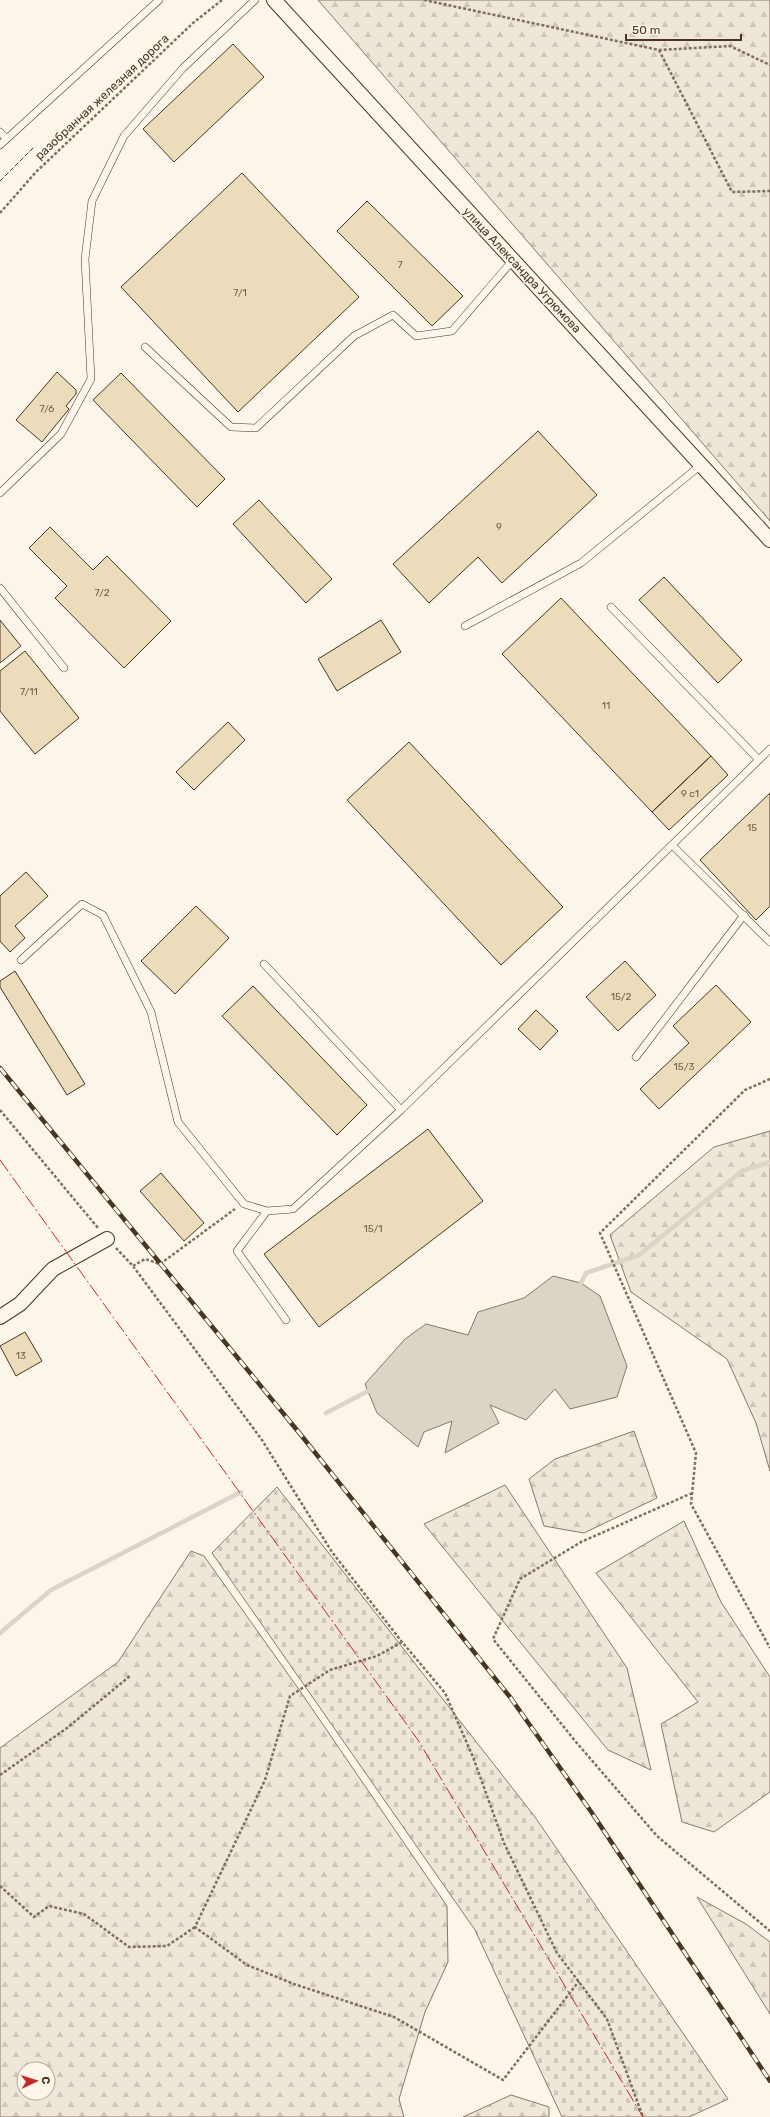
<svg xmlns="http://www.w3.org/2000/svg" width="770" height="2117" viewBox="0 0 770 2117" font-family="Rubik,sans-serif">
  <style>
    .forest { fill: url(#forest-firs); stroke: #887966; fill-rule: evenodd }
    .cemetery { fill: url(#cemetery-stones); stroke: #887966 }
    .water { fill: #dcd4c6; stroke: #887966 }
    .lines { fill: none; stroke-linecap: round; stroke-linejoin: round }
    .stream { stroke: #dcd4c6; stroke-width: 4.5 }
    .building { fill: #ecdcbc; stroke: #4a3520 }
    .lane-casing { stroke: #4a3520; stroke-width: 8 }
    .street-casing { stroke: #4a3520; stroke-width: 16 }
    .path { stroke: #7f6f5c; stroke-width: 2.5; stroke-dasharray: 3 2; stroke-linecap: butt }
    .lane { stroke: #fbf6e9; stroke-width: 7 }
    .street { stroke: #fbf6e9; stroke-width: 14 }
    .rail-casing { stroke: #4a3520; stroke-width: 4.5 }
    .rail { stroke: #fbf6e9; stroke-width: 3; stroke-dasharray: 9; stroke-linecap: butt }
    .fence { stroke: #4a3520; stroke-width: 1; stroke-dasharray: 5 2; stroke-linecap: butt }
    .power { stroke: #c62828; stroke-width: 1; stroke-dasharray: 14 3 2 3; stroke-linecap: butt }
    .labels { text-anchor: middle; stroke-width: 3; stroke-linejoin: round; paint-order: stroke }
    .number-label { font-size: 10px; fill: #725f47 }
    .street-label { font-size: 12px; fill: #4a3520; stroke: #fbf6e9 }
  </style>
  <defs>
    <pattern id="forest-firs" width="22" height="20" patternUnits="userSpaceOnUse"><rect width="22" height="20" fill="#ede6d9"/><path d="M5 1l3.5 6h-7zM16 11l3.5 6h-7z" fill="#cdc6ba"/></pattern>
    <pattern id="cemetery-stones" width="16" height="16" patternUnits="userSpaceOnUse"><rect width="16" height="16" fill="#ede6d9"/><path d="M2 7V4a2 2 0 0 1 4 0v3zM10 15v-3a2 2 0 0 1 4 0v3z" fill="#cdc6ba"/></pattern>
  </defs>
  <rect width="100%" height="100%" fill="#fbf6e9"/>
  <path class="forest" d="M318,0h452v521z
    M770,1131v340l-14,-48 -29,-64 -96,-67 -21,-57 104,-88z
    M634,1431l23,67 -73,35 -40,-7 -15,-47 26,-20z
    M505,1485l122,183 24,102 -43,-20 -184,-226z
    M684,1521l37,81 49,75v115l-56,40 -32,-10 -21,-98 37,-22 -102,-129z
    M191,1551l13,5 96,135 147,215 1,56 -23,50 -26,87 5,18h-404v-369l118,-86zM24,2069h24v24h-24z
    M697,1897l49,27 24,18v72z
    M511,2095l38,12v10h-86z"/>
  <path class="cemetery" d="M277,1487l258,330 193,282 -39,18h-127l-87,-187 -263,-377z"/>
  <path class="water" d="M553,1276l28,7 19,13 27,70 -10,31 -47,12 -15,-20 -29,31 -36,-15 9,18 -54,30 7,-32 -28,11 -6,15 -41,-34 -12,-29 40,-45 21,-15 42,11 10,-23 46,-14z"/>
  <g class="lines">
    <path class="stream" d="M581,1283l5,-10 53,-18 103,-84 28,-9
      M326,1413l42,-22
      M0,1633l51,-43 190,-98"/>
  </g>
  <path class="building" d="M233,44l31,33 -90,85 -31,-33z
    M242,173l117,124 -121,115 -117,-125z
    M367,201l96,95 -31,30 -95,-95z
    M57,372l19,18v4l-10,12 3,3 -27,33 -26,-22z
    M121,373l104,106 -28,28 -104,-107z
    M538,431l59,64 -95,88 -24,-26 -49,46 -36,-39z
    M259,500l73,79 -26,24 -73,-79z
    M50,527l43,43 14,-14 64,65 -47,47 -69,-70 12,-12 -38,-38z
    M664,577l78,83 -24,23 -79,-83z
    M561,598l150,158 -59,56 -150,-158z
    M0,620l21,26 -21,17z
    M381,620l20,32 -64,39 -19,-32z
    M25,651l54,67 -44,36 -35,-43v-40z
    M228,722l17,18 -51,50 -18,-18z
    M409,742l154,165 -62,58 -154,-165z
    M711,756l17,19 -59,55 -17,-18z
    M770,793v113l-14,14 -56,-60z
    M26,872l22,24 -33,30 10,12 -15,14 -10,-11v-45z
    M196,906l33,32 -54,56 -34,-33z
    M625,961l31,34 -38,36 -32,-34z
    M15,971l70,113 -18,11 -67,-108v-6z
    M716,985l35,37 -92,87 -19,-20 49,-46 -16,-17z
    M253,986l114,119 -30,30 -115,-119z
    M536,1010l22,21 -18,19 -22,-21z
    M428,1129l55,72 -164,126 -55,-73z
    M161,1173l43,50 -20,18 -44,-50z
    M25,1332l17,29 -26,15 -16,-30z"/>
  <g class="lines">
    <g class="lane-casing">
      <path id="lane" d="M0,132l6,6
        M0,145l159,-145
        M145,347l86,80 25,1 98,-92 39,-21 23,21 36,-5 61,-71
        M0,493l61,-59 30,-55 -6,-120 7,-58 32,-65 59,-68 72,-68
        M0,588l64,80
        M611,607l148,153
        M465,626l116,-63 120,-98
        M672,845l98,97
        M21,960l61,-56 21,11 48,97 27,110 66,82 23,7 26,-2 108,-99 369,-361
        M264,964l137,146
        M636,1057l108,-142
        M267,1211l-30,40 49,69"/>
    </g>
    <g class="street-casing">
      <path id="street" d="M274,0l496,540
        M0,1317l20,-13 33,-35 54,-30"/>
    </g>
    <path class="path" d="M424,0l235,50 71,-4 40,19
      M659,50l73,142 38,-1
      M0,213l36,-41 157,-149 29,-23
      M770,1079l-25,11 -145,143 96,220 -5,51 79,144
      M0,1110l98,118
      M116,1248l17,18 129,174 70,112 70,90 43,51 28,64 31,86 53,110 50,66 36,98
      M133,1266l12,-7 15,5 75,-55
      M692,1493l-111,49 -61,37 -27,60 83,103 81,94 113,95
      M402,1642l-25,14 -47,14 -40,26 -25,84 -70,147 52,38 47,19 100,33 109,63 76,-99
      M0,1775l67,-47 63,-52
      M0,1886l34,31 15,-11 35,8 45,33 38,-1 28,-19"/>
    <use href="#lane" class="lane"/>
    <use href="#street" class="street"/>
    <g class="rail-casing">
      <path id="rail" d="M0,1068l301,367 209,262 82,116 178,268"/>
    </g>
    <use href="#rail" class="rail"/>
    <path class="fence" d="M0,181l34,-34"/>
    <path class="power" d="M0,1160l418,580 225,377"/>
  </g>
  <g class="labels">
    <g class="number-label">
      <text x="400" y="268">7</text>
      <text x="240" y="296">7/1</text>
      <text x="47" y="412">7/6</text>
      <text x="499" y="530">9</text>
      <text x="102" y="596">7/2</text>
      <text x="29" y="695">7/11</text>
      <text x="606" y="709">11</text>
      <text x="690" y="797">9 с1</text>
      <text x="752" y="831">15</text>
      <text x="621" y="1000">15/2</text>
      <text x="684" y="1070">15/3</text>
      <text x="373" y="1232">15/1</text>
      <text x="21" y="1359">13</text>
    </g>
    <g class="street-label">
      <text transform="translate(102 97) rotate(-43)" y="4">разобранная железная дорога</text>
      <text transform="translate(522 270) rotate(47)" y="4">улица Александра Угрюмова</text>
    </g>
  </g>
  <g transform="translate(36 2081) rotate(86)"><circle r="19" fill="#fbf6e9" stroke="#b4a999"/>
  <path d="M0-3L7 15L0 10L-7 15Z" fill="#c62828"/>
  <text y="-6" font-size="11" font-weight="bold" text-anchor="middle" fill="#4a3520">С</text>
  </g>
  <path d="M626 34v6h115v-6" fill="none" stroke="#4a3520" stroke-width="2"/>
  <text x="632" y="34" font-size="12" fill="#4a3520" stroke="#fbf6e9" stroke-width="3" paint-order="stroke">50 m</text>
</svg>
